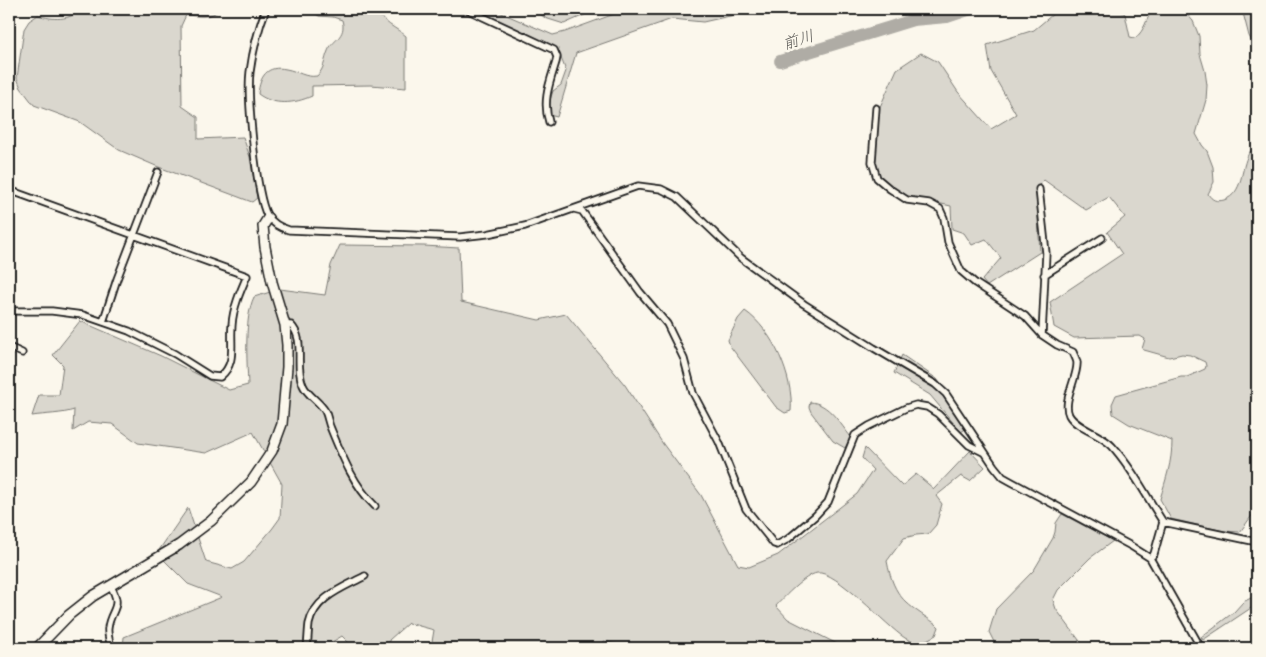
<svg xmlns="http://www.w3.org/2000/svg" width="1266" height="657" viewBox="0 0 1266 657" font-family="Delius,'Klee One',sans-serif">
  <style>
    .green { fill: #dad7ce; stroke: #7b7a75 }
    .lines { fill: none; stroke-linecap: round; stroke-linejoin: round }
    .river { stroke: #afaca5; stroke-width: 12 }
    .street-casing { stroke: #1c1c1c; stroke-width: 9 }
    .secondary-casing { stroke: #1c1c1c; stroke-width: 12 }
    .street { stroke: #fbf7ec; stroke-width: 5.5 }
    .secondary { stroke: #fbf7ec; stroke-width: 9 }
    .labels { text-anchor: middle; stroke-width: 5; stroke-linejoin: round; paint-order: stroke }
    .water-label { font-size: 16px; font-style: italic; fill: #575653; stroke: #fbf7ec }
  </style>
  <rect width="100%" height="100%" fill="#fbf7ec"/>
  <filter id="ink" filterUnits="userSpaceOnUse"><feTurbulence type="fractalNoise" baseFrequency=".02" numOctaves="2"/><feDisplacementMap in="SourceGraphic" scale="10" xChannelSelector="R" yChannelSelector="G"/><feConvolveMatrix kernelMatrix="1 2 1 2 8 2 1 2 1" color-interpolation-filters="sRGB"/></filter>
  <g filter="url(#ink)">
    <path class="green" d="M81,9h139c-10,10 -21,7 -34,6l-5,11 1,80 16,11v22l45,-2 7,20 7,41 -5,4 -96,-36 -37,-16 -39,-28 -46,-17 -13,-17 -4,-10 7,-49 5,-8 9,-6c14,5 32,6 43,-6z
      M308,9h70c3,14 19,19 28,27v52l-35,-3 -59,1v10c-18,8 -38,10 -54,-2 2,-18 9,-29 28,-25 12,2 19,9 31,7 8,-8 7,-16 11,-25 4,-11 19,-14 14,-31l-9,-3 -14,-1z
      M473,9l24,2 56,24 12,-3 63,-23h37l5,4 7,-2 36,-1 1,-1h47l-58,13 -31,-3 -96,34 -19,64 -8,-2 -1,-9 5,-15 8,-6 5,-14 -8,-21z
      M534,9h64l-34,15 -19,-6z
      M894,9h52c-17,3 -38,12 -52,0z
      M1059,9h59l7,5 5,23 5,1c10,-7 11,-20 18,-29h29l11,12 6,15 1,18 5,17 2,14 -1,15 -10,34 6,11 5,6 6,16 1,15 -6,12c4,6 8,8 16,6 20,-7 16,-31 25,-47 2,-3 5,-5 8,-8v359l-4,10 -13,18 -16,-1 -53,-12 -11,-20c6,-20 12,-37 12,-58l-43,-17 -16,-10 -1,-10 4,-9 65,-18h6l18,-8 1,-3 -1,-4 -15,-7 -8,-1 -13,3 -25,-7 -2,-1 3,-10 -5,-3 -66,2 -20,-11 -4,-25 72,-48 -15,-22 18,-15 -16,-20 -23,13 -42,-30 -8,8 4,64 -53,34 -5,-6 19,-22 -15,-19 -14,6 -8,-12 -12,-4 -1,-23 -42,-9 -19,-9 -12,-11 -4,-15 5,-53 18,-40 24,-16 17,9 20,30 33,37 25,-15 -25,-43 -4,-26 47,-15z
      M1242,9h15v41l-8,-14z
      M340,245l84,1 35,2 2,54 78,18 27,-6 59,71 38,59 38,51 37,70 11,2 29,-12 79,-61 16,-24 -11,-12 3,-10 37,38 14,-12 18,15 36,-38 15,16 -15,14 -9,-5 -25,20 6,8 -6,21 -8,9 -12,1 -12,3 -17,23c7,38 20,43 49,63l3,3 -3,8 -17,9c-5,-2 -9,-3 -14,-6 -18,-11 -70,-69 -88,-65 -12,2 -33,24 -41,33l12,13 57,29h-214l-27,-7 -2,7h-171l3,-18 -26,-7 -19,17 3,8h-38l-12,-12 -20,12h-199l1,-11 98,-40 -34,-13 -31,-31 31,-45 18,54 26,7 12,-7 28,-33 8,-11 2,-34 -29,-52 -47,21 -68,-10 -26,-19 -24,-2 -15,9 1,-21c-11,4 -29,4 -42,6l7,-21h20l4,-30 -10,-10 27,-34 81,35 68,34 19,-5c-1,-24 -4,-67 6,-88l26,-8 45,6 6,-30z
      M745,311c28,19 49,67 46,100l-6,2 -9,-6 -46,-61 -2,-6 10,-21z
      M902,355l35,24 34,46 -10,7 -31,-37 -36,-22z
      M810,402c19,1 30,22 41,35l-6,11 -12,-7 -22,-29 -2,-5z
      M1062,514l51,27 -23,17 -32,32 -5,10 3,9 29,39h-88l-8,-16 7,-23 38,-39 19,-32 2,-6 1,-9z
      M1257,595v9l-54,36 -2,-3 33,-25 9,-10z"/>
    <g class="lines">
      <path class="river" d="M780,61l133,-41 34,-3 24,-8"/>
      <g class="street-casing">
        <path id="street" d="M266,9c-8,20 -13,41 -16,63 -3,24 6,123 17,143 5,8 14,13 22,15l171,7 27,-3 38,-8 113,-40 23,3 16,8 64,61 63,46 70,44 61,36 11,10 48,72 9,11 9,5 119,64 19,12 51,90
          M466,9l88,41 3,7 -1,5c-6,20 -14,39 -7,60
          M876,108l-4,54 5,16 13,11 17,11 22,3 11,6 4,9 4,24 13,29 14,12 50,33 17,19 15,10 16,7c1,3 4,8 4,11 1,14 -15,38 -8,52 7,13 32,19 43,31 20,22 35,51 51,76l94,20
          M1039,189l7,64 -4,82
          M9,190l238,86c-7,16 -14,32 -15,49 -2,20 5,38 -12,52l-10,-1 -35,-22 -46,-23 -46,-16 -31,-4h-43
          M574,209l8,2 58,81 27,32 17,35 9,34 26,49 27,67 28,35 3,1 11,-6 27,-23 13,-14 27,-67 14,-9 37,-18 10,-3 11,2 11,7 31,31 14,7
          M1044,275l58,-37
          M103,322l14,-43 41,-107
          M285,325h6c15,15 3,41 12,60 4,10 16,16 22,26 3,6 3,12 6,18 11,27 23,57 44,77
          M9,347l13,6
          M1150,558l4,-4 9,-32
          M110,585c14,23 0,24 -2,43 -1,6 2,14 3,20
          M307,648c1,-8 1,-16 2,-24 6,-27 34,-36 56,-48
          M762,648l5,-3 10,3"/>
      </g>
      <g class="secondary-casing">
        <path id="secondary" d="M37,648l32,-33 24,-19 86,-51 32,-24 40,-39 21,-31 10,-27 5,-57v-22l-2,-20 -13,-43 -7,-35 -2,-21 5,-8"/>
      </g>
      <use href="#street" class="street"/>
      <use href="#secondary" class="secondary"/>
    </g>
  </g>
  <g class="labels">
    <g class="water-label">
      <text transform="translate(798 39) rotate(-17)" y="6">前川</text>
    </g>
  </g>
  <rect width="1266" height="657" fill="none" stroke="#fbf7ec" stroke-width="30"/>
  <rect x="15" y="15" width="1236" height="627" fill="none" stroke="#1c1c1c" stroke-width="2" filter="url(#ink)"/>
</svg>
